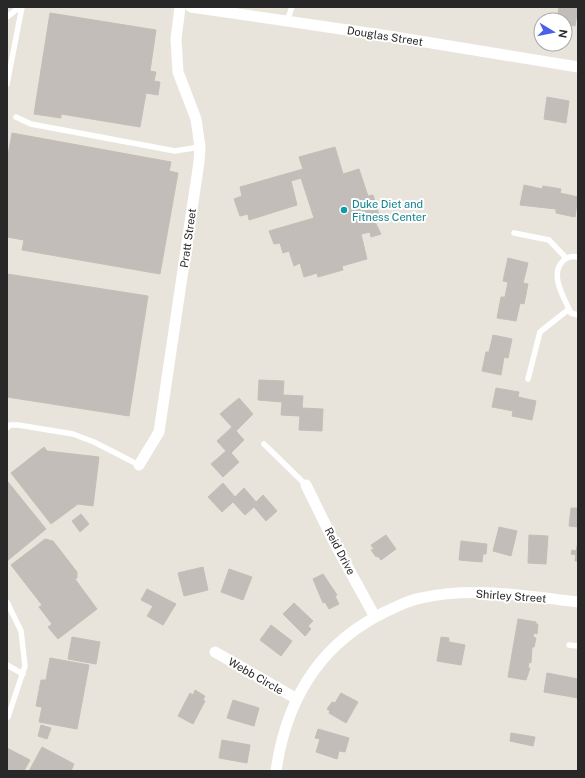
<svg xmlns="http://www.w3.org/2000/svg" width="585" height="778" viewBox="0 0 585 778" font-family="'Public Sans',sans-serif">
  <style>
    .building { fill: #c2bdb8; stroke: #c4bfb5 }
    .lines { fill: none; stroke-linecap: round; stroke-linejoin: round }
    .lane { stroke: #fff; stroke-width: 5.5 }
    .street { stroke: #fff; stroke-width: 11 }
    .culture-dot { fill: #0f9aa8; stroke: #fff; stroke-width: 1.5 }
    .labels { text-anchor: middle; stroke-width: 4; stroke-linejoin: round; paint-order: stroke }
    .street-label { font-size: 11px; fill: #282828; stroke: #fff }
    .culture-label { font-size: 11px; fill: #0d838f; stroke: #fff; text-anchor: start }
  </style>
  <rect width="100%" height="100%" fill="#e9e4db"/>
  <path class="building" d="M559,7h19l-3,19 -7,-1 -1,4h-2v-9h-8z
    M50,13l106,17 -6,41 6,1 -2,9 6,1 -2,13 -12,-2 -6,34 -79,-13v4l-27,-4z
    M547,97l22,4 -3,22 -22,-4z
    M12,133l159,29 -2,9 9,2 -18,101 -138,-24 2,-10 -17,-3v-76z
    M335,147l8,27 16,-5 9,27 5,-1 6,20h6l-1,2 -10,3 7,14 -10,3 -1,-5 -9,2 6,25 -25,7 1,4 -25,7 -1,-4 -13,4 -4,-14 -6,3 -5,-15 -6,2 -3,-10 -6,1 -5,-13 45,-13 -13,-40 -10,3 6,24 -48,15 -1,-6 -8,2 -6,-17 8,-3 -2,-9 63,-18 -4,-12z
    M524,185l18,4 1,-3 18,3 -1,4 18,4 -3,20 -19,-4v-4l-36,-4z
    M508,258l20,5 -5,20 5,1 -4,20 -4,-1 -4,18 -19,-3 4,-21h4l3,-15 -5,-1z
    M7,274l141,22 -19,120 -122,-19z
    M493,335l19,4 -4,19 -4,-1 -3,18 -19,-4 4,-19h3z
    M259,380l25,1 -1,14 20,1 -1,12 21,1 -1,22 -23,-1 1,-14 -19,-1 1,-13 -24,-2z
    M496,388l23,4 -1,5 18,4 -4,19 -20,-4 1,-5 -21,-4z
    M239,398l14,16 -17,17 8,9 -13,13 8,9 -16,15 -12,-13 15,-13 -9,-10 15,-14 -12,-13z
    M44,447l3,4 52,6 -6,49 -15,-2 -27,20 -40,-51z
    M8,482l38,47 -39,32v-78z
    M223,483l12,14 9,-9 12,14 7,-7 14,16 -11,10 -12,-14 -9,8 -12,-13 -11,10 -14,-15z
    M571,508h7v19l-9,-1z
    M81,514l8,10 -9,8 -8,-11z
    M499,527l18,4 -6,25 -18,-5z
    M386,535l10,14 -15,11 -3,-4 -2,1 -5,-7 3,-1 -3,-4z
    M529,535l19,1 -2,28 -18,-1z
    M45,539l8,2 24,31v6l-2,1 22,30 -39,30 -10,-12 4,-3 -13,-17 3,-2 -31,-40z
    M461,541l26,3 -1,10h-3l-1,8 -23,-2z
    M578,542v19h-3l1,-6 -5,-1 1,-4 4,1z
    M203,567l5,23 -24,6 -6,-23z
    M229,569l23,8 -9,23 -22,-8z
    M323,574l14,21 -2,1 4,8 -10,5 -4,-7 -2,1 -10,-24z
    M147,589l29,15 -13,21 -16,-9 6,-10 -12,-6z
    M294,603l19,18 -5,5 3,3 -6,7 -22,-22z
    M518,619l18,3v2h2l-1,10 -3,-1 -1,4 3,1 -2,9h-2l-1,16 -2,-1 -1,6h2l-4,12 -18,-3z
    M271,625l21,16 -11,15 -21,-16z
    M72,637l28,5 -4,22 -28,-5z
    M441,637l8,1v4l16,3 -4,20 -24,-4z
    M50,658l39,7 -12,64 -38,-7 3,-15 -6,-1 5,-26h5z
    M547,673l31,6v19l-34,-6z
    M195,690l10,6 -2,4 2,1 -12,23 -15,-8 12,-23 3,2z
    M341,693l17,9 -12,21 -17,-10 1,-2 -3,-2 5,-7 3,1z
    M233,700l26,8 -5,18 -27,-8z
    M41,725l10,3 -4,11 -9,-3z
    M318,729l31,9 -4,14 -6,-1 -2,8 -21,-7 4,-13 -5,-1z
    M511,733l24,4 -2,9 -23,-5z
    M222,740l28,5 -3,18 -28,-5z
    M42,747l32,17 -3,7h-42z
    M7,748l23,12 -6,11h-17z"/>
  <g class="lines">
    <path class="lane" d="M7,17l13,-10
      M287,21l5,-14
      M7,84l15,-77
      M16,117l15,7 144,27 25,-4
      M514,233l35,7 17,18
      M578,257c-5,-1 -11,0 -15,4 -14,13 1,37 8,52l7,2
      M528,379l12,-47 29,-23
      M7,428l3,-3h8l55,9 21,8 45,23
      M264,444l42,41
      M7,602l14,29 4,35 -17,51
      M569,645l9,1
      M7,665l16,9"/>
    <path class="street" d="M191,7l204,30 183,30
      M139,465l20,-33 40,-270 1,-15 -4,-28 -18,-47 -2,-33 4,-32
      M306,485l28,57 41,75
      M215,652l82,47
      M276,771c10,-71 44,-128 111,-160 11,-5 22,-11 34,-13 51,-12 105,-2 157,4"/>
  </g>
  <circle class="culture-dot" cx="344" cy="210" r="4"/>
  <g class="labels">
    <g class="street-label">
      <text transform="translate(385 36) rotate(9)" y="4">Douglas Street</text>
      <text transform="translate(188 238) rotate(-82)" y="4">Pratt Street</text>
      <text transform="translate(340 551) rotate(62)" y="4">Reid Drive</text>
      <text transform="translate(511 596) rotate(4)" y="4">Shirley Street</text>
      <text transform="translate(256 676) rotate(30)" y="4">Webb Circle</text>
    </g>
    <g class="culture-label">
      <text x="352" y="208">Duke Diet and<tspan x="352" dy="13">Fitness Center</tspan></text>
    </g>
  </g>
  <rect width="585" height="778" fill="none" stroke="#282828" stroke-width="16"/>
  <g transform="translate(553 32) rotate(100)"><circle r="19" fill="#ffffff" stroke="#a9a9a9"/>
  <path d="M0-3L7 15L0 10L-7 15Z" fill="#4961e8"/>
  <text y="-6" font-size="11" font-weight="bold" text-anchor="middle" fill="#282828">N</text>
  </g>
</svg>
